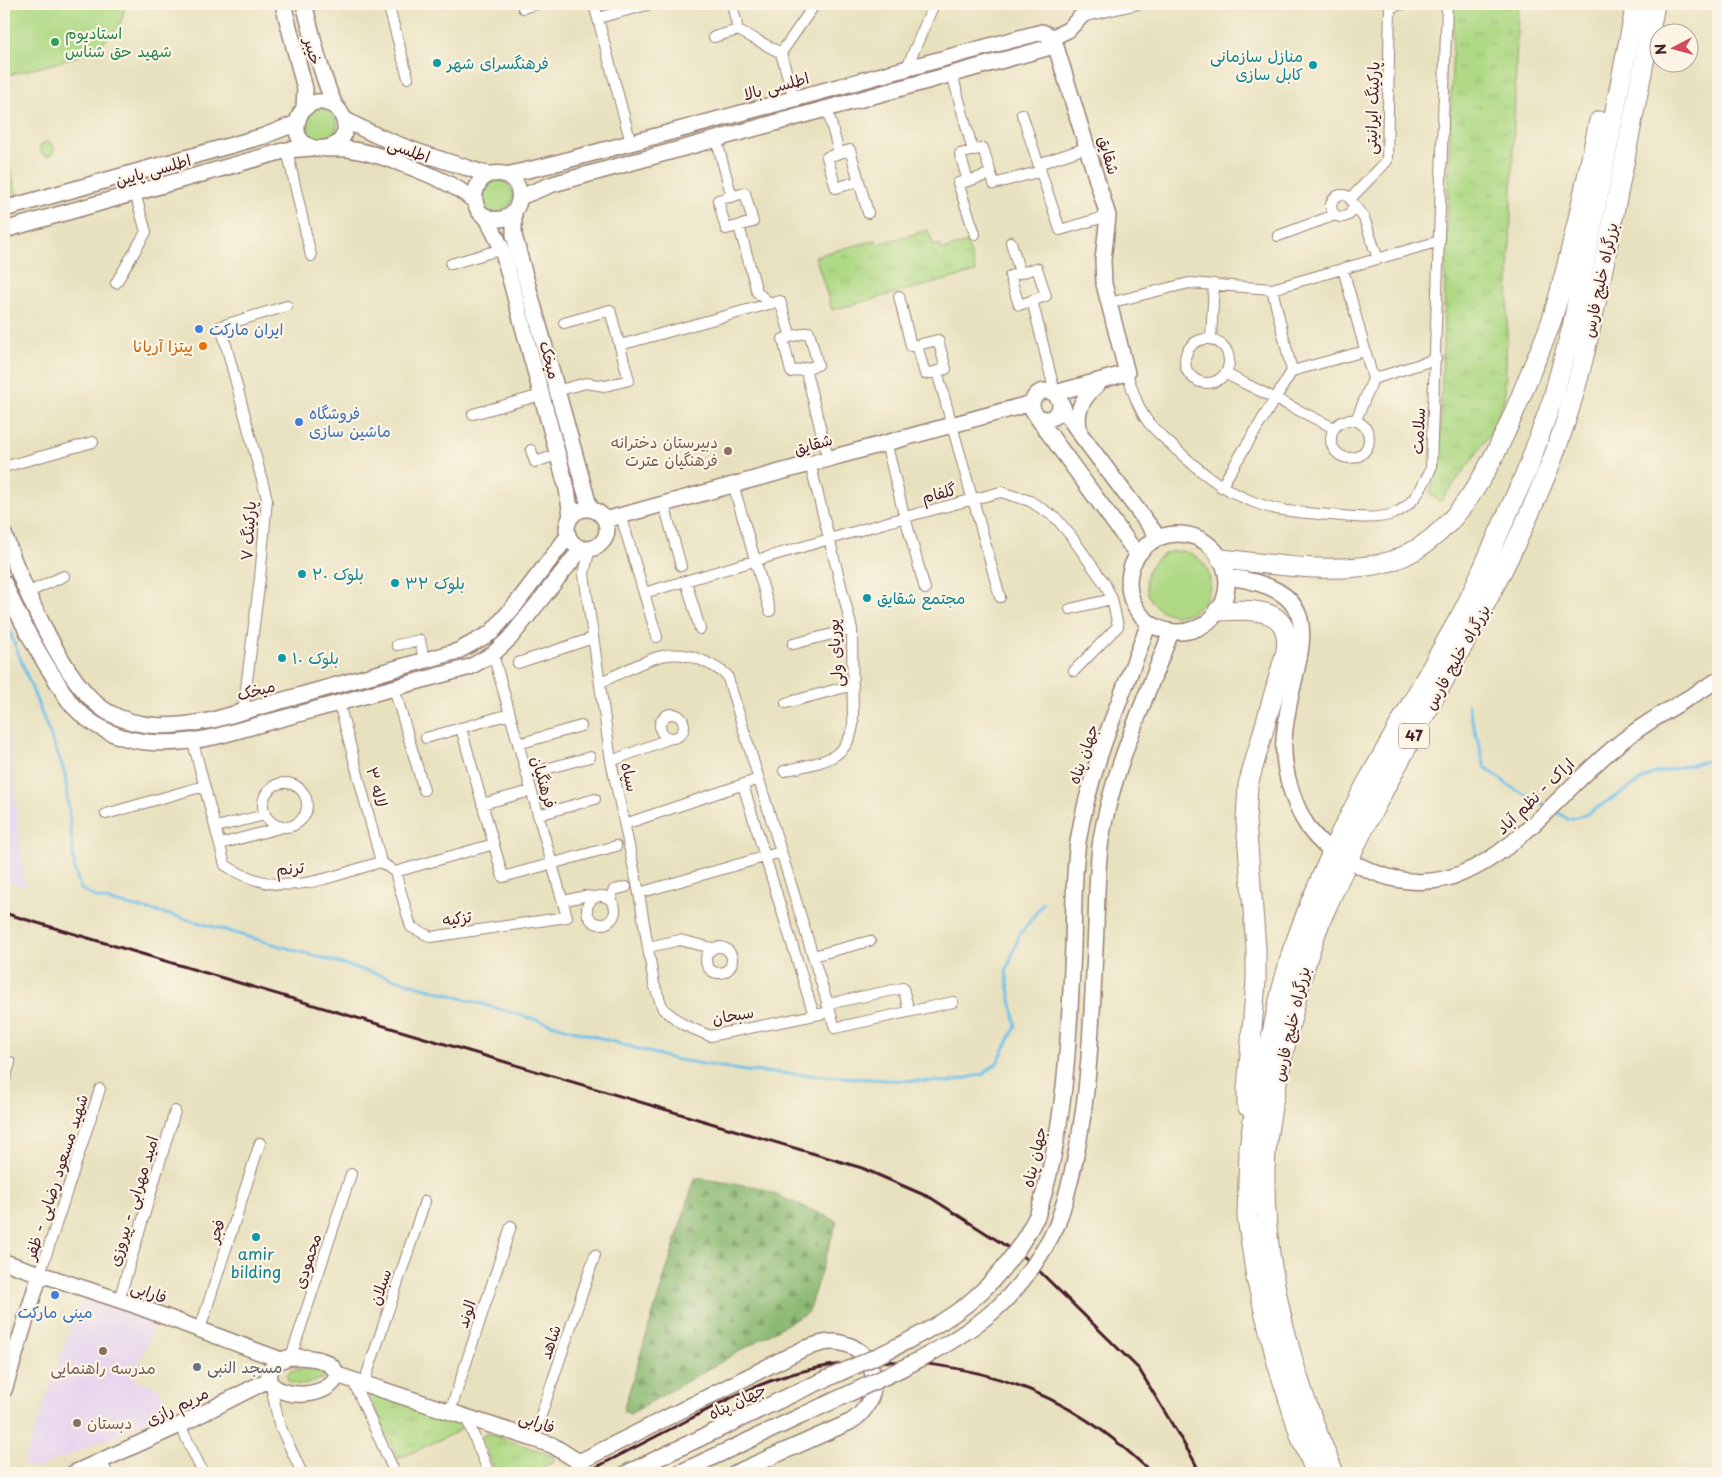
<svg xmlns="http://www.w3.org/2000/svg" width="1722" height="1477" viewBox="0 0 1722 1477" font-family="'Playpen Sans','Playpen Sans Arabic',sans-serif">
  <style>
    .built { fill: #e6d3f0 }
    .green { fill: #afd985; stroke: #7c7c58 }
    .forest { fill: url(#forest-firs); stroke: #6a6c4e }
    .park { fill: url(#park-tufts); stroke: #7c7c58 }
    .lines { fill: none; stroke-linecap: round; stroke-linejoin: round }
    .stream { stroke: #6ec0ea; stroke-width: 3 }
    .street-casing { stroke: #998075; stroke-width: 12 }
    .secondary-casing { stroke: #998075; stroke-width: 18 }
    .highway-casing { stroke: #998075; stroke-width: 21 }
    .street { stroke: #fff; stroke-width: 10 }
    .secondary { stroke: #fff; stroke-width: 15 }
    .highway { stroke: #fff; stroke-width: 19 }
    .rail { stroke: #4a1f2b; stroke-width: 3 }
    .secondary-bridge-casing { stroke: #998075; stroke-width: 18; stroke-linecap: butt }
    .secondary-bridge { stroke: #fff; stroke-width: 15 }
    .leisure-dot { fill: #2e9e5b; stroke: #fcf5e5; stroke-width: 2 }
    .culture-dot { fill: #0f9aa8; stroke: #fcf5e5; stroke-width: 2 }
    .shop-dot { fill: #3f7fe0; stroke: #fcf5e5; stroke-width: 2 }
    .food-dot { fill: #e8710a; stroke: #fcf5e5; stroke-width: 2 }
    .education-dot { fill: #8d6e63; stroke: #fcf5e5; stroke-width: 2 }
    .worship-dot { fill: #6b7280; stroke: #fcf5e5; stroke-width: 2 }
    .labels { text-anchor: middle; stroke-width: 4.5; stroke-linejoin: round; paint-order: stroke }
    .shield { fill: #fcf5e5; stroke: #7f5f63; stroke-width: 1 }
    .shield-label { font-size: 15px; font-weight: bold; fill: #4a1f2b }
    .leisure-label { font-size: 16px; fill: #27864d; stroke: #fcf5e5; text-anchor: start }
    .street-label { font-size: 16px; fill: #4a1f2b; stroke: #fcf5e5 }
    .culture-label { font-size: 16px; fill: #0d838f; stroke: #fcf5e5; text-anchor: start }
    .shop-label { font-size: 16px; fill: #366cbe; stroke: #fcf5e5; text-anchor: start }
    .food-label { font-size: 16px; fill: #c56008; stroke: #fcf5e5; text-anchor: end }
    .education-label { font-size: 16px; fill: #785e54; stroke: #fcf5e5; text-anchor: end }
    .worship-label { font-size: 16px; fill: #5b616d; stroke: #fcf5e5; text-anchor: start }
  </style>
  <defs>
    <pattern id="forest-firs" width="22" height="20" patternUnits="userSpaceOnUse" patternTransform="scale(1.25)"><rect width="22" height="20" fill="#8bb972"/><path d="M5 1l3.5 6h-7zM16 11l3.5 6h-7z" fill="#74965e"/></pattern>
    <pattern id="park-tufts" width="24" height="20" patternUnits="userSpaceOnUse" patternTransform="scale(1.25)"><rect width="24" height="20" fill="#afd985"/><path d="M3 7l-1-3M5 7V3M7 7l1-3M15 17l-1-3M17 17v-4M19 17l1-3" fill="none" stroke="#98ba73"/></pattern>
  </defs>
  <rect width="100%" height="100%" fill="#fcf5e5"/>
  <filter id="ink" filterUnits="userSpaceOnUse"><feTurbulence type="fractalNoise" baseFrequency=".02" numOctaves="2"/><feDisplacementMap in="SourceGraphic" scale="10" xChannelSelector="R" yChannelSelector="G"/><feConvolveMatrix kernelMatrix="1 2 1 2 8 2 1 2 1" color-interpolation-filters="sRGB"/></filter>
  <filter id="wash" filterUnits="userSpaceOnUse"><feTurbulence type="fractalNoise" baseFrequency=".0096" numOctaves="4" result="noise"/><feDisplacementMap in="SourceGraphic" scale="20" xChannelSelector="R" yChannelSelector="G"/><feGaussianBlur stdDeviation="1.12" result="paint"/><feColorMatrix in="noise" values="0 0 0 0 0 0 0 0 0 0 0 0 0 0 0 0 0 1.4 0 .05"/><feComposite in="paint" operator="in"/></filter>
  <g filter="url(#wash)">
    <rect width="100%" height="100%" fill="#e8e1bf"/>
    <path class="built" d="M4,694l21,193 -21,-7z
      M81,1297l74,25 -22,58 26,8 10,21 -56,27 -77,33 -13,-5z"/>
    <path class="green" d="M4,4h121c-3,53 -80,60 -121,72z
      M303 125a17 17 0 1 1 34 0a17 17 0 1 1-34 0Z
      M40 149a7 7 0 1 1 14 0a7 7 0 1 1-14 0Z
      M4,147l13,48 -13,4z
      M481 196a16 16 0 1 1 32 0a16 16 0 1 1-32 0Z
      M1146 583a32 32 0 1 1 64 0a32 32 0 1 1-64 0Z
      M306,1368l16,3 4,4c-9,8 -28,14 -38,5l-1,-4 3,-5z"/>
    <path class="forest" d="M695,1178l63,9 79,34 -29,91 -178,102 -7,-3z"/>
    <path class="park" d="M1454,4h64l-13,390c-8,40 -41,75 -65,108l-11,-9 10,-24z
      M928,230l6,16 6,-2 2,6 25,-8 9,30 -144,38 -17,-54 61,-16 1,4z
      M373,1394l84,28 4,8 -63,29 -29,-63z
      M486,1433l68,23v6l-22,11h-36l-15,-35z"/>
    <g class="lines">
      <path class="stream" d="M4,617l61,156 10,99 6,17 16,9 82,19 494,142 73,12 141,9 63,2 34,-8 13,-11 19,-37 -10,-54 13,-36 24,-33
        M1468,705l17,62 26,20 34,18
        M1555,811l13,8 17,-4 67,-41 66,-16"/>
    </g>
  </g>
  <g filter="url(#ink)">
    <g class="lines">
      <g class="street-casing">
        <path id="street" d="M388,4l20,74
          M594,4l37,139
          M732,4l6,26 43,23 13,46
          M1390,7l13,-3
          M523,8l14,-4
          M1082,17l56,-13
          M598,18l49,-13
          M714,37l24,-7
          M781,53l34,-49
          M907,67l27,-63
          M952,74l21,77
          M827,108l12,45
          M1022,114l38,116 48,-14
          M716,138l16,59
          M287,150l24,106
          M850,150l9,31 -23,7 -9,-31z
          M1038,164l51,-17
          M990,174l-22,7 -8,-27 23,-6 11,36 47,-13
          M859,181l9,32
          M968,181l-10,2 17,51
          M745,193l8,29 -27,7 -8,-29z
          M1331 206a11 11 0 1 1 22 0a11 11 0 1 1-22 0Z
          M1350,199l37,-38 3,-157
          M1352,202l12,16 14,41
          M739,226l18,66 13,12
          M1278,236l57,-21
          M1011,242l9,31
          M451,264l51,-15
          M1037,268l9,28 -27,9 -9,-29z
          M1343,269l30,110 -17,41
          M116,283l30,-51 -11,-39
          M1272,289l20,82
          M899,296l12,50 6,-1
          M1032,300l23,93
          M1109,303l80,-20 83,6 168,-48
          M809,332l9,33 -27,7 -8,-33z
          M1185 361a22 22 0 1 1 44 0a22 22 0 1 1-44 0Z
          M1211,339l3,-55
          M938,340l8,29 -21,5 -8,-29z
          M620,345l160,-44 11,36
          M805,368l23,90
          M937,371l34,123
          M1127,373c5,16 10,32 19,46 5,8 14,15 21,22 28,26 52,48 89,62 23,9 51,10 75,12 54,5 77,8 100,-47l16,-464
          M1226,374l108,54
          M1373,379l63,-20
          M556,391l30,-8 19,3 24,-6 -19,-70 -46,13
          M473,414l68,-19
          M1331 439a19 19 0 1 1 38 0a19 19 0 1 1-38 0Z
          M886,442l17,69
          M531,450l4,12 22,-7
          M4,467l89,-25
          M1221,487l71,-116 73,-20
          M735,491l35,120
          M973,499l27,98
          M664,504l17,62
          M621,516l36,121
          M905,517l20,72
          M590,548l-6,26 27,187 28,132 15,91 9,25 21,16 26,11 120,-24
          M686,581l14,48
          M27,593l37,-17
          M644,593l261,-76 96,-25 29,9 26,17 15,18 34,48 7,15 6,27 -44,45
          M1070,609l42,-10
          M793,644l59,-15
          M397,645l23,-5 4,21
          M518,663l75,-25
          M601,682c52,-23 74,-45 126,-7l108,353 118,-26
          M394,688l30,102
          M339,703l42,159 14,10
          M786,703l67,-18
          M243,712l17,-134 7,-79 -46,-173 66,-20
          M660 726a12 12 0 1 1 24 0a12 12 0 1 1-24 0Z
          M461,728l42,149 113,-31
          M426,738l84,-24
          M193,742l32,123c57,37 98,13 156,-3
          M518,744l63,-18
          M611,761l60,-23
          M784,771c32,-9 63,-8 69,-46l-1,-96 -42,-166
          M527,774l63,-17
          M263 805a22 22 0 1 1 44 0a22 22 0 1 1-44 0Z
          M743,785l71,230
          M482,804l49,-13
          M106,814l98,-28
          M538,815l57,-16
          M625,824l134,-45
          M216,827l49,-12
          M220,844l63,-17
          M395,872l16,55 20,10 136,-20 -74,-263
          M395,872l99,-28
          M639,893l142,-41
          M587 910a14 14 0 1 1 28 0a14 14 0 1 1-28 0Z
          M609,899l5,-9 12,-3
          M563,901l21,-5 11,1
          M648,947l32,-7 32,8
          M706 960a13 13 0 1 1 26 0a13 13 0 1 1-26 0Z
          M813,956l57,-15
          M827,1004l76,-16 6,23
          M4,1083l6,-21
          M40,1274l60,-185
          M119,1300l56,-189
          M200,1329l60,-186
          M291,1357l60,-183
          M352,1379l43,94
          M364,1383l61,-182
          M271,1386l8,38 23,49
          M450,1412l61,-186
          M466,1417l23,56
          M180,1425l23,48
          M533,1439l62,-184
          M102,1462l5,11"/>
      </g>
      <g class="secondary-casing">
        <path id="secondary" d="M283,4l22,85 -1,19
          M304,4c9,33 16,68 30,99 2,5 6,7 8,12 19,41 -55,46 -44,5 2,-8 7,-14 15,-17 8,-3 14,0 22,3
          M1053,37l55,179 -5,44 1,24 23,89 -72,20
          M344,119c39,22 81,36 124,49 6,2 15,6 22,6 7,0 11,-2 18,2 18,10 14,39 -7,43 -28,5 -36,-32 -12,-45
          M326,149c9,0 19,-1 27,1 29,4 101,31 121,51
          M506,175l39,-9 497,-134 11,5
          M520,197l33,-13 494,-136 6,-11 15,-7 25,-26
          M4,209l260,-73 33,-13
          M514,212v23l5,19 71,255
          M486,216l16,33 65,240 4,27
          M4,230l283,-80 25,-2
          M1032 405a14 14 0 1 1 28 0a14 14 0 1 1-28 0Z
          M1060,400l5,12 16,23 77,102
          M1037,417l100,137
          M1080,432c-6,-21 3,-35 19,-49
          M567 529a20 20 0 1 1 40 0a20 20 0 1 1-40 0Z
          M605,520l427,-117
          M1129 583a49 49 0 1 1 98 0a49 49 0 1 1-98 0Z
          M4,534c16,46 60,151 102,177 33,20 71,16 107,9l245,-69 33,-18 25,-29 52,-68
          M1227,577c119,14 61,85 57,163 -2,28 9,64 24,87 5,8 12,14 18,20
          M4,583c14,32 29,62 48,91 7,10 13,23 21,32 40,42 92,42 145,30l252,-69 23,-13 17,-16 72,-90
          M1360,866c113,58 180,-59 256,-120 30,-25 69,-45 102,-66
          M1037,1216c29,-86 32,-179 36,-269 1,-35 0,-70 5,-105 12,-76 45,-148 71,-219
          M1057,1225c31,-88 34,-183 38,-276 2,-34 1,-68 5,-102 9,-69 46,-149 71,-215
          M4,1262l130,43 147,55
          M291,1357c16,0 40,0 46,18 -6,23 -57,26 -69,5 1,-14 10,-20 23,-23z
          M337,1375l215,70 27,17
          M4,1390l36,-116
          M74,1473l106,-48 88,-45
          M576,1473l3,-11 224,-113c12,-4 25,-9 38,-6 41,8 42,60 9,79l-115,51
          M627,1473l164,-78
          M679,1473l122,-57"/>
      </g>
      <g class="highway-casing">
        <path id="highway" d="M1221,559c51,5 108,15 159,5 81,-17 122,-120 149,-188 8,-20 18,-40 24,-60 19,-64 32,-130 46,-195
          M1218,611c32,-1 74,-6 68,40l-38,134 -2,36 10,127v33l-9,108v17
          M1316,1473l-15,-35 -24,-75 -21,-85 -9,-61 2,-68 5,-36 27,-121 11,-41 17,-45 30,-70 25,-48 102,-182 62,-138 25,-70 19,-71 64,-323
          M1334,1473c-40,-91 -71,-201 -69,-302 1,-47 13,-93 23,-138 10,-41 19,-81 36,-120 65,-151 160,-286 222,-438 32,-77 48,-160 64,-241 15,-77 31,-153 45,-230"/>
      </g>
      <use href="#street" class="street"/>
      <use href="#secondary" class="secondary"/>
      <use href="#highway" class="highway"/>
      <path class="rail" d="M4,913l858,255 69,30 97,62 111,109 54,90 7,14
        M585,1473c35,-18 70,-36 105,-54 28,-15 58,-31 89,-41 99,-32 218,-16 306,41 24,15 46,34 67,54"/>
      <g class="secondary-bridge-casing">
        <path id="secondary-bridge" d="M791,1395c55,-26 135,-56 181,-95 27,-23 49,-53 65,-84
          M801,1416c62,-30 130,-56 184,-98 31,-24 55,-59 72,-93"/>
      </g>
      <use href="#secondary-bridge" class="secondary-bridge"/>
    </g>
  </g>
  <circle class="leisure-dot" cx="55" cy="42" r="5"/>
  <g class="culture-dot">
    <circle cx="437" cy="63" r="5"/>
    <circle cx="1313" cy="65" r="5"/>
    <circle cx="302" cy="574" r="5"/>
    <circle cx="395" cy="583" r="5"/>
    <circle cx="867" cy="598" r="5"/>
    <circle cx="282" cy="658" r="5"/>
    <circle cx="256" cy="1237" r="5"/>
  </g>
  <g class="shop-dot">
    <circle cx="199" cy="329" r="5"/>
    <circle cx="299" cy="422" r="5"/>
    <circle cx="55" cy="1295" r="5"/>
  </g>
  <circle class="food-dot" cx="203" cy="346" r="5"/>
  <g class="education-dot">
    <circle cx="728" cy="451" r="5"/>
    <circle cx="103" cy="1351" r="5"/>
    <circle cx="77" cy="1423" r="5"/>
  </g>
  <circle class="worship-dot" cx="197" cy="1367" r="5"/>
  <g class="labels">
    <rect class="shield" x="1399" y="723.5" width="30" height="25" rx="4"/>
    <g class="shield-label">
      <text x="1414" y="741">47</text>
    </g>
    <g class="leisure-label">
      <text x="65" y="39">استادیوم<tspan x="65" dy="18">شهید حق شناس</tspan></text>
    </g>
    <g class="street-label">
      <text transform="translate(313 51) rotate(75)" y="6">خیبر</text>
      <text transform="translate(776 86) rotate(-15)" y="6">اطلسی بالا</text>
      <text transform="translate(1372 108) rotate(-88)" y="6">پارکینگ ایرانیتی</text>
      <text transform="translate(409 150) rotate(20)" y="6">اطلسی</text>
      <text transform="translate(1109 155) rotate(74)" y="6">شقایق</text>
      <text transform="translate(153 170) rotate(-16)" y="6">اطلسی پایین</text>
      <text transform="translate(1600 280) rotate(-78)" y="6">بزرگراه خلیج فارس</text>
      <text transform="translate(550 360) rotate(75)" y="6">میخک</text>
      <text transform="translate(1418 431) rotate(-87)" y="6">سلامت</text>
      <text transform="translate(813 444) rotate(-16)" y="6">شقایق</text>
      <text transform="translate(939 493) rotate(-14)" y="6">گلفام</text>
      <text transform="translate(248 531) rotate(-86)" y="6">پارکینگ ۷</text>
      <text transform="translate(835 653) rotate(-94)" y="6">پوریای ولی</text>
      <text transform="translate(1457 657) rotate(-61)" y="6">بزرگراه خلیج فارس</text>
      <text transform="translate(256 690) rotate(-15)" y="6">میخک</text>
      <text transform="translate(1083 754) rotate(-71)" y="6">جهان پناه</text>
      <text transform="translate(630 777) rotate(78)" y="6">سپاه</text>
      <text transform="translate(544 782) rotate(74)" y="6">فرهنگیان</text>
      <text transform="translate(377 787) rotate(75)" y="6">لاله ۳</text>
      <text transform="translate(1535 796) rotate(-44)" y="6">اراک - نظم آباد</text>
      <text transform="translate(290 868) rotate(-5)" y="6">ترنم</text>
      <text transform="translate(457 918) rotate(-8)" y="6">تزکیه</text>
      <text transform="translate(733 1015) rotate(-10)" y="6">سبحان</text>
      <text transform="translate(1291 1024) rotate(-77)" y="6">بزرگراه خلیج فارس</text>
      <text transform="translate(1034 1157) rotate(-77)" y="6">جهان پناه</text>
      <text transform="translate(56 1177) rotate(-72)" y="6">شهید مسعود رضایی - ظفر</text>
      <text transform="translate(133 1201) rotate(-73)" y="6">امید مهرابی - پیروزی</text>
      <text transform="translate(216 1231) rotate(-72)" y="6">فجر</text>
      <text transform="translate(307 1261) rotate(-72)" y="6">محمودی</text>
      <text transform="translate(380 1287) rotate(-71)" y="6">سبلان</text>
      <text transform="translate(149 1292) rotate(19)" y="6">فارابی</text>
      <text transform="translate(466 1314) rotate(-72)" y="6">الوند</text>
      <text transform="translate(550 1342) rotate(-71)" y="6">شاهد</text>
      <text transform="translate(737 1401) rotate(-26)" y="6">جهان پناه</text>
      <text transform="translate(177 1406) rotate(-26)" y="6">مریم رازی</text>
      <text transform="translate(537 1422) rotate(19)" y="6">فارابی</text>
    </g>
    <g class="culture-label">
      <text x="1303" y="62" text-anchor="end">منازل سازمانی<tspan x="1303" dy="18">کابل سازی</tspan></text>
      <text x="447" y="69">فرهنگسرای شهر</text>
      <text x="312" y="580">بلوک ۲۰</text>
      <text x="405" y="589">بلوک ۳۲</text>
      <text x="877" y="604">مجتمع شقایق</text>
      <text x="292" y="664">بلوک ۱۰</text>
      <text x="256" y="1260" text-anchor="middle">amir<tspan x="256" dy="18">bilding</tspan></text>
    </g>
    <g class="shop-label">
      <text x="209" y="335">ایران مارکت</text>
      <text x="309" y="419">فروشگاه<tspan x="309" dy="18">ماشین سازی</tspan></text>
      <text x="55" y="1318" text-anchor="middle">مینی مارکت</text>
    </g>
    <g class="food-label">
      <text x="193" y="352">پیتزا آریانا</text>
    </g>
    <g class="education-label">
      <text x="718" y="448">دبیرستان دخترانه<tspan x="718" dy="18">فرهنگیان عترت</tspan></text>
      <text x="103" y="1374" text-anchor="middle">مدرسه راهنمایی</text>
      <text x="87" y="1429" text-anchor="start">دبستان</text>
    </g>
    <g class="worship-label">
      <text x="207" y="1373">مسجد النبی</text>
    </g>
  </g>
  <rect width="1722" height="1477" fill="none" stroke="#fcf5e5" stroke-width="20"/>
  <g transform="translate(1674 48) rotate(264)"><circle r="24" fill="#fcf5e5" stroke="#b59f9b"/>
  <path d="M0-4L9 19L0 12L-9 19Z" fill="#d1495b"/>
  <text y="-8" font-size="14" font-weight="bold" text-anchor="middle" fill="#4a1f2b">N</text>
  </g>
</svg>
